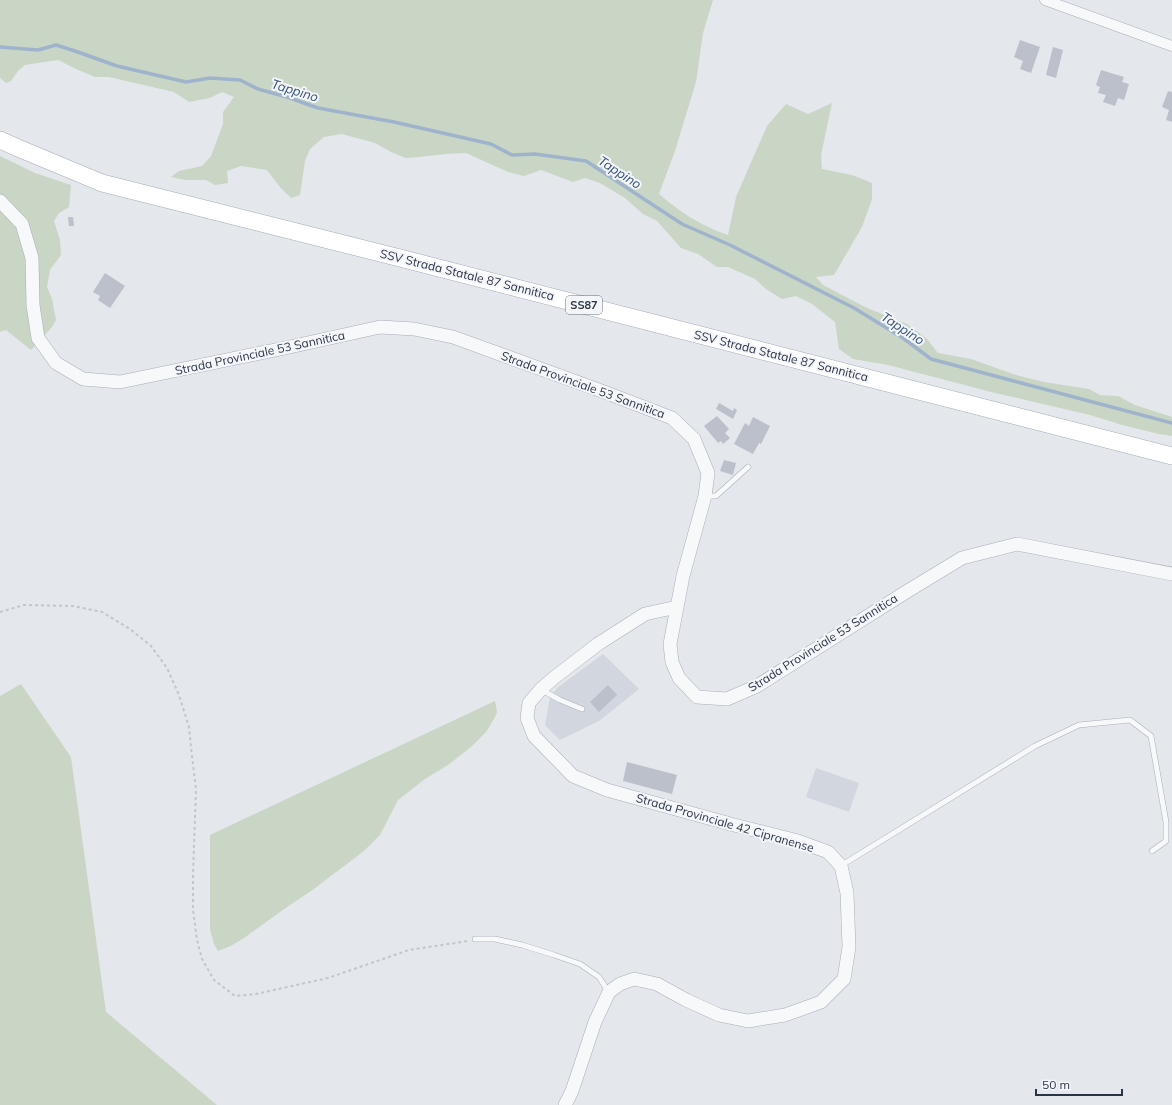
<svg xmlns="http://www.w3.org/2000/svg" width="1172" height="1105" viewBox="0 0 1172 1105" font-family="Mulish,sans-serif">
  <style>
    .built { fill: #d2d6de }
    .green { fill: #c9d6c5 }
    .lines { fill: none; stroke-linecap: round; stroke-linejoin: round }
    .stream { stroke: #9fb4cc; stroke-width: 3.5 }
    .building { fill: #bbc0ca }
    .service-casing { stroke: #a9aeb7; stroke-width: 6 }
    .minor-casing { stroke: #a9aeb7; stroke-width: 11 }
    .tertiary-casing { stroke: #a9aeb7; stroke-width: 14 }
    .primary-casing { stroke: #a3abb8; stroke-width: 18 }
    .path { stroke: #c2c5cb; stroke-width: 2; stroke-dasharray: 3 3; stroke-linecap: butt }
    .service { stroke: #f7f8fa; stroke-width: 5 }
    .minor { stroke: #f7f8fa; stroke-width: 10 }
    .tertiary { stroke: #f7f8fa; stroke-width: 13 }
    .primary { stroke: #fff; stroke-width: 17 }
    .labels { text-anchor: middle; stroke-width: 4; stroke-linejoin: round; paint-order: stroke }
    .shield { fill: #f4f6f9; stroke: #676e7b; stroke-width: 1 }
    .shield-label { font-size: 11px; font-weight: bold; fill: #2b3445 }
    .street-label { font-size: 12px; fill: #2b3445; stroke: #f4f6f9 }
    .water-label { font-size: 13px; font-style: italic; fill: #34527a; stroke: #f4f6f9 }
  </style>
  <rect width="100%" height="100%" fill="#e4e7ec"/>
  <path class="built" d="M603,654l36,35 -40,32 -39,19 -15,-15 5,-28 7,-9z
    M816,768l43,15 -10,29 -43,-15z"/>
  <path class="green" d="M0,0h713l-10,33 -7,49 -21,69 -16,43c21,18 42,32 69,41l8,-38 31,-71 19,-22 22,10 24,-11 -11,52 1,14 30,6 20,8v16l-10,28 -28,48 -18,2 7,8 44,23 40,16 19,14 12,15 33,6 45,16 28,7 45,7 11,6 18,1 17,9 37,12v19l-13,-2 -37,-9 -32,-10 -95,-22 -107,-28 -35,-6 -14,-10 -4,-27 -23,-18 -16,-8 -14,3 -16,-10 -11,-10 -27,-12h-11l-19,-13 -17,-6 -24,-27 -14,-7 -18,-16 -25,-15 -15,-5 -12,4 -32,-12 -17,6 -16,-4 -42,-19 -20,1 -27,3 -13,1 -15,-6 -16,-9 -33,-9 -18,3 -14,12 -5,12 -5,34 -9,3 -12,-12 -12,-16 -26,-4 -14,5 1,12 -13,2 -9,-5h-20l-15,-3 8,-6 23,-5 9,-10 12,-32v-12l11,-15 -12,-5 -12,6 -21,4 -15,-10 -65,-15h-14l-19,-8 -18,-9 -33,5 -7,6 -7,10 -5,2 -6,-5z
    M0,156l35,17 36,12 -2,22 -10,6 -5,8 6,19 1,15 -11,15 -3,17 5,12 4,21 -4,7 -21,23 -25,-20 -6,2z
    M21,684l50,73 35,255 111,93h-217v-409z
    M495,701l2,11 -3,7 -8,13 -15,15 -23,18 -23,14 -27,21 -18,35 -16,16 -53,40 -24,16 -43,31 -13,8 -13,5 -4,-7 -4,-14v-95z"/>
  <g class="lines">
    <path class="stream" d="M0,47l38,3 18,-5 19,6 42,15 69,16 24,-4 30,2 18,9 29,8 31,11 76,14 97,22 21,11 23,-1 51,7 96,63 48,21 124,63 49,30 28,21 241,64"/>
  </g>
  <path class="building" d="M1020,40l20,7 -9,26 -11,-4 3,-8 -9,-4z
    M1053,47l10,3 -7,28 -10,-3z
    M1101,70l23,7 -2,5 7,2 -5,16 -6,-2 -3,8 -12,-4 3,-7 -8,-2 2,-6 -4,-2z
    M1168,91l4,1v30l-6,-2 3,-10 -7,-3z
    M68,217h5l1,9h-5z
    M105,273l20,13 -15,22 -12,-8 2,-4 -7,-4z
    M719,403l14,8 1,-3 3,2 -4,9 -17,-10z
    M717,416l12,13 -4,4 5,5 -7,6 -2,-3 -3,2 -14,-17z
    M753,417l17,9 -9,18 -2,-1 -6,11 -19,-10 11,-21 4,3z
    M724,460l12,3 -3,12 -13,-4z
    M608,685l9,10 -18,17 -9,-10z
    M627,762l50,13 -5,19 -49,-13z"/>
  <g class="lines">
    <g class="service-casing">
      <path id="service" d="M706,496h10l32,-29
        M542,690l18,10 22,9
        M842,865l193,-119 44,-21 51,-5 21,16 15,86v19l-14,10
        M475,939h20l27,6 32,10 26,9 19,13 9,14"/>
    </g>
    <g class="minor-casing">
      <path id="minor" d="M1045,0l127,46"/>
    </g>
    <g class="tertiary-casing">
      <path id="tertiary" d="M0,201l22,23 10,34 1,47 5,33 18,25 27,16 37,3 165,-34 95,-21 34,2 39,8 154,56 65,25 22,21 14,34 -3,23 -22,80 -13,68 2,18 7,16 18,19 30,2 30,-13 149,-94 56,-34 55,-14 155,30
        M565,1105l7,-14 23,-69 14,-30 11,-8 14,-5 23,5 29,16 33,15 29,6 37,-6 36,-13 23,-23 5,-32 -2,-54 -6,-27 -13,-14 -30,-11 -64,-16 -127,-35 -34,-14 -39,-40 -7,-18 2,-15 12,-14 14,-12 43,-33 47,-30 32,-7"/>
    </g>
    <g class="primary-casing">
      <path id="primary" d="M0,140l18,8 84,35 294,74 776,199"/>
    </g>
    <path class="path" d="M0,612l24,-7 49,1 29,6 28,17 21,17 16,22 12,27 10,32 3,29 4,33 -3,85v36l4,30 5,19 12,21 21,16 21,-2 72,-16 81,-28 59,-9"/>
    <use href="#service" class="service"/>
    <use href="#minor" class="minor"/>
    <use href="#tertiary" class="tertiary"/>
    <use href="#primary" class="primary"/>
  </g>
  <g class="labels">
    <rect class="shield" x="566" y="296" width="36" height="18" rx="3"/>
    <g class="shield-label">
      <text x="584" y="309">SS87</text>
    </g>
    <g class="street-label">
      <text transform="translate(467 275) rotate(14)" y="4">SSV Strada Statale 87 Sannitica</text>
      <text transform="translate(260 353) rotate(-12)" y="4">Strada Provinciale 53 Sannitica</text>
      <text transform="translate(781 356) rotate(14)" y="4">SSV Strada Statale 87 Sannitica</text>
      <text transform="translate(583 385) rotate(20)" y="4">Strada Provinciale 53 Sannitica</text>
      <text transform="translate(823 643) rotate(-32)" y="4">Strada Provinciale 53 Sannitica</text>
      <text transform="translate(725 823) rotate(16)" y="4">Strada Provinciale 42 Cipranense</text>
    </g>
    <g class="water-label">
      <text transform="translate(295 90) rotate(17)" y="5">Tappino</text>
      <text transform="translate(620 172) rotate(33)" y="5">Tappino</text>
      <text transform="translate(903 328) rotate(33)" y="5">Tappino</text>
    </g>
  </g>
  <path d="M1036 1089v6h86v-6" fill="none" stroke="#2b3445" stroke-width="2"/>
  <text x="1042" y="1089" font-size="12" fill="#2b3445" stroke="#f4f6f9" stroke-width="3" paint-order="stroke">50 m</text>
</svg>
